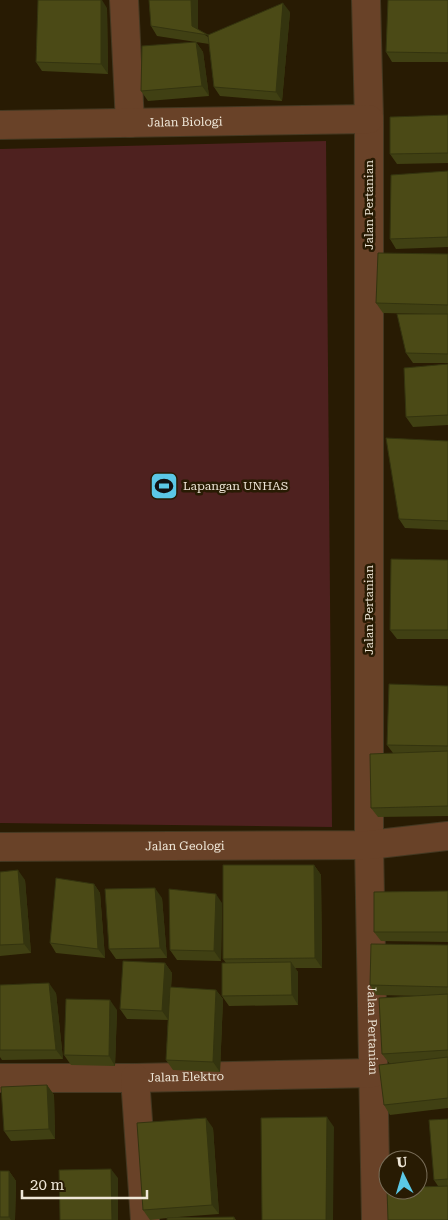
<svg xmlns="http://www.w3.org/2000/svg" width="448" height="1220" viewBox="0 0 448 1220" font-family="'Roboto Serif',serif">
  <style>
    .green { fill: #4e211f }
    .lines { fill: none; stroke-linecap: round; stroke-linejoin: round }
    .street-casing { stroke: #443821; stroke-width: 30 }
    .street { stroke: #694228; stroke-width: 28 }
    .wall { fill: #404013 }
    .shaded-wall { fill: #34340f }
    .building { fill: #4b4a16; stroke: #34340f }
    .labels { text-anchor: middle; stroke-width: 5; stroke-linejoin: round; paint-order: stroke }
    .street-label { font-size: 12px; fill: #efe7d8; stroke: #281b03 }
    .poi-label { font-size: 12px; fill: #efe7d8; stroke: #281b03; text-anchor: start }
  </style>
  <rect width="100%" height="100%" fill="#281b03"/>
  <path class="green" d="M326,141l6,686 -332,-4v-674z"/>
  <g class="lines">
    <g class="street-casing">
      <g id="street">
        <path d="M124,0l6,123"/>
        <path id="s1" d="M366,0l3,119v726l7,375"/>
        <path id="s2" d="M0,125l369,-6"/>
        <path id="s3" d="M0,847l369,-2 79,-9"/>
        <path id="s4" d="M0,1078h135l238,-5"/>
        <path d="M135,1078l10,142"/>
      </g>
    </g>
    <use href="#street" class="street"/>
  </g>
  <path class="wall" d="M149,0h49v30l10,7 82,-25 -8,89 -62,-5 -6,-9 -5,-43 -13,-2 7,10 6,44 -61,5 -7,-10 55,-49 -39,-6 -6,-10z
    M448,0v62h-56l-6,-10z
    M107,8l1,66 -66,-3 -6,-9z
    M448,115v48l-51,1 -7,-10z
    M448,171v76l-52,2 -6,-10z
    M448,254v109h-35l-7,-10 23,-39 -46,-1 -7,-10z
    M448,364v61l-35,2 -7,-10z
    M448,441v89l-43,-2 -6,-9z
    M448,560v79h-51l-7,-9z
    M448,686v130l-70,1 -7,-9 22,-55 -6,-8z
    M314,865l7,10 1,93h-27l3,4v33l-69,1 -7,-10 4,-33 -3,-4z
    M0,872l25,8 6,73 -31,3z
    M94,884l6,9 5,65 -49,-5 -6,-10z
    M448,891v51l-67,-1 -7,-9z
    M162,898l5,60 -51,1 -7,-10z
    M222,903l-1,58 -44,-1 -7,-10z
    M448,945v163l-58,7 -6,-10 12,-42h-7l-7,-9 38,-58 -44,-1 -6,-10z
    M165,963l7,10 -1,14 45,3 7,9 -3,73 -47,-2 -7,-10 2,-40 -41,-1 -7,-10z
    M0,985l56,8 7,66 -61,1 -2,-3z
    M117,1010l-2,56 -44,-1 -7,-10z
    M47,1085l7,10 1,44 -44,2 -7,-10z
    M448,1119v101l-10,-34 -4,-6z
    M213,1128l6,86 -41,3h56l2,3h-69v-2l-17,2 -7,-10z
    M0,1171h9l7,10 -1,39h-15z"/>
  <path class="shaded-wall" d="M101,0h1l5,8 1,66 -7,-10z
    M191,0h7v34l-6,-8z
    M283,3l7,9 -8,89 -6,-9z
    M196,42l7,10 6,44 -7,-10z
    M314,865l7,10 1,93 -7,-10z
    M18,870l7,10 6,73 -7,-9z
    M94,884l6,9 5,65 -7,-9z
    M155,888l7,10 5,60 -7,-10z
    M216,894l6,9 -1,58 -7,-10z
    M291,962l7,10v33l-6,-10z
    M165,963l7,10 -3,48 -7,-10z
    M49,983l7,10 7,66 -7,-9z
    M216,990l7,9 -3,73 -7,-10z
    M110,1000l7,10 -2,56 -6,-10z
    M47,1085l7,10 1,44 -6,-10z
    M327,1117l7,10 -1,93h-7z
    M206,1118l7,10 6,86 -7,-9z
    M111,1169l7,9v42h-6z
    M9,1171l7,10 -1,39h-4l-2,-3z"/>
  <path class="building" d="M38,0h63v64l-65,-2z
    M149,0h42l1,26 16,9 -57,-9z
    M388,0h60v53l-62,-1z
    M283,3l-7,89 -62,-5 -6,-52z
    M196,42l6,44 -61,5 1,-45z
    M448,115v38l-58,1v-37z
    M448,171v66l-58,2 1,-64z
    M378,253l70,1v51l-72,-2z
    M397,314h51v40l-42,-1z
    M448,364v51l-42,2 -2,-49z
    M386,438l62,3v80l-49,-2z
    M391,559l57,1v70h-58z
    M389,684l59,2v60l-61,-1z
    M448,751v55l-77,2 -1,-54z
    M223,865h91l1,93 -92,1z
    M18,870l6,74 -24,1v-73z
    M56,878l38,6 4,65 -48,-6z
    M155,888l5,60 -51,1 -4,-60z
    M169,889l47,5 -2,57 -44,-1z
    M448,891v41h-74v-40z
    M371,944l77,1v42l-78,-2z
    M123,961l42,2 -3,48 -42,-2z
    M291,962l1,33 -70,1v-33z
    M49,983l7,67h-56v-65z
    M170,987l46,3 -3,72 -47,-2z
    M448,994v56l-66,4 -3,-56z
    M66,999l44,1 -1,56 -45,-1z
    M448,1057v41l-64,7 -5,-40z
    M47,1085l2,44 -45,2 -3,-44z
    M327,1117l-1,103h-64l-1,-102z
    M206,1118l6,87 -69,5 -6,-87z
    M448,1119v60l-14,1 -5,-60z
    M111,1169l1,51h-52l-1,-50z
    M0,1171h9v46h-9z
    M448,1186v34h-60l-1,-31h1v1h30v-3z
    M234,1217v3h-67v-2z"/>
  <defs>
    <g id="stadium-square" transform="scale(1.4375)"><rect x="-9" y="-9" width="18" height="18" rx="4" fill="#5bc8e6" stroke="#281b03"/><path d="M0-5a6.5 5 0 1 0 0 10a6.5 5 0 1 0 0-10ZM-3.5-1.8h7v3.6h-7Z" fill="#111"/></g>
  </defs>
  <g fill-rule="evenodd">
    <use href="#stadium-square" x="164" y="486"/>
  </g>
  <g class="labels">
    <g class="street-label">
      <text dy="4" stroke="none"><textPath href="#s2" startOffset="185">Jalan Biologi</textPath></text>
      <text transform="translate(369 205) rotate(-90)" y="4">Jalan Pertanian</text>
      <text transform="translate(369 610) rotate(-90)" y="4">Jalan Pertanian</text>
      <text dy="4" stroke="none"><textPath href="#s3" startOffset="185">Jalan Geologi</textPath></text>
      <text dy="4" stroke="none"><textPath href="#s1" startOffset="1030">Jalan Pertanian</textPath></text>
      <text dy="4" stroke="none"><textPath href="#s4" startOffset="186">Jalan Elektro</textPath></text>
    </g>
    <g class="poi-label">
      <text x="183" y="490">Lapangan UNHAS</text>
    </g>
  </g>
  <g transform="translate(403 1175) rotate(355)"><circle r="24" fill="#281b03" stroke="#786d58"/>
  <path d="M0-4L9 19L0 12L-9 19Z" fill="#5bc8e6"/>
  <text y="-8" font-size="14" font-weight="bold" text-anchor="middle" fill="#efe7d8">U</text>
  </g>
  <path d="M22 1190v8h125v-8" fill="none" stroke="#efe7d8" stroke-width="2.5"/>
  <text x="30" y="1190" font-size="15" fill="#efe7d8" stroke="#281b03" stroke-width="4" paint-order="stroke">20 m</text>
</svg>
